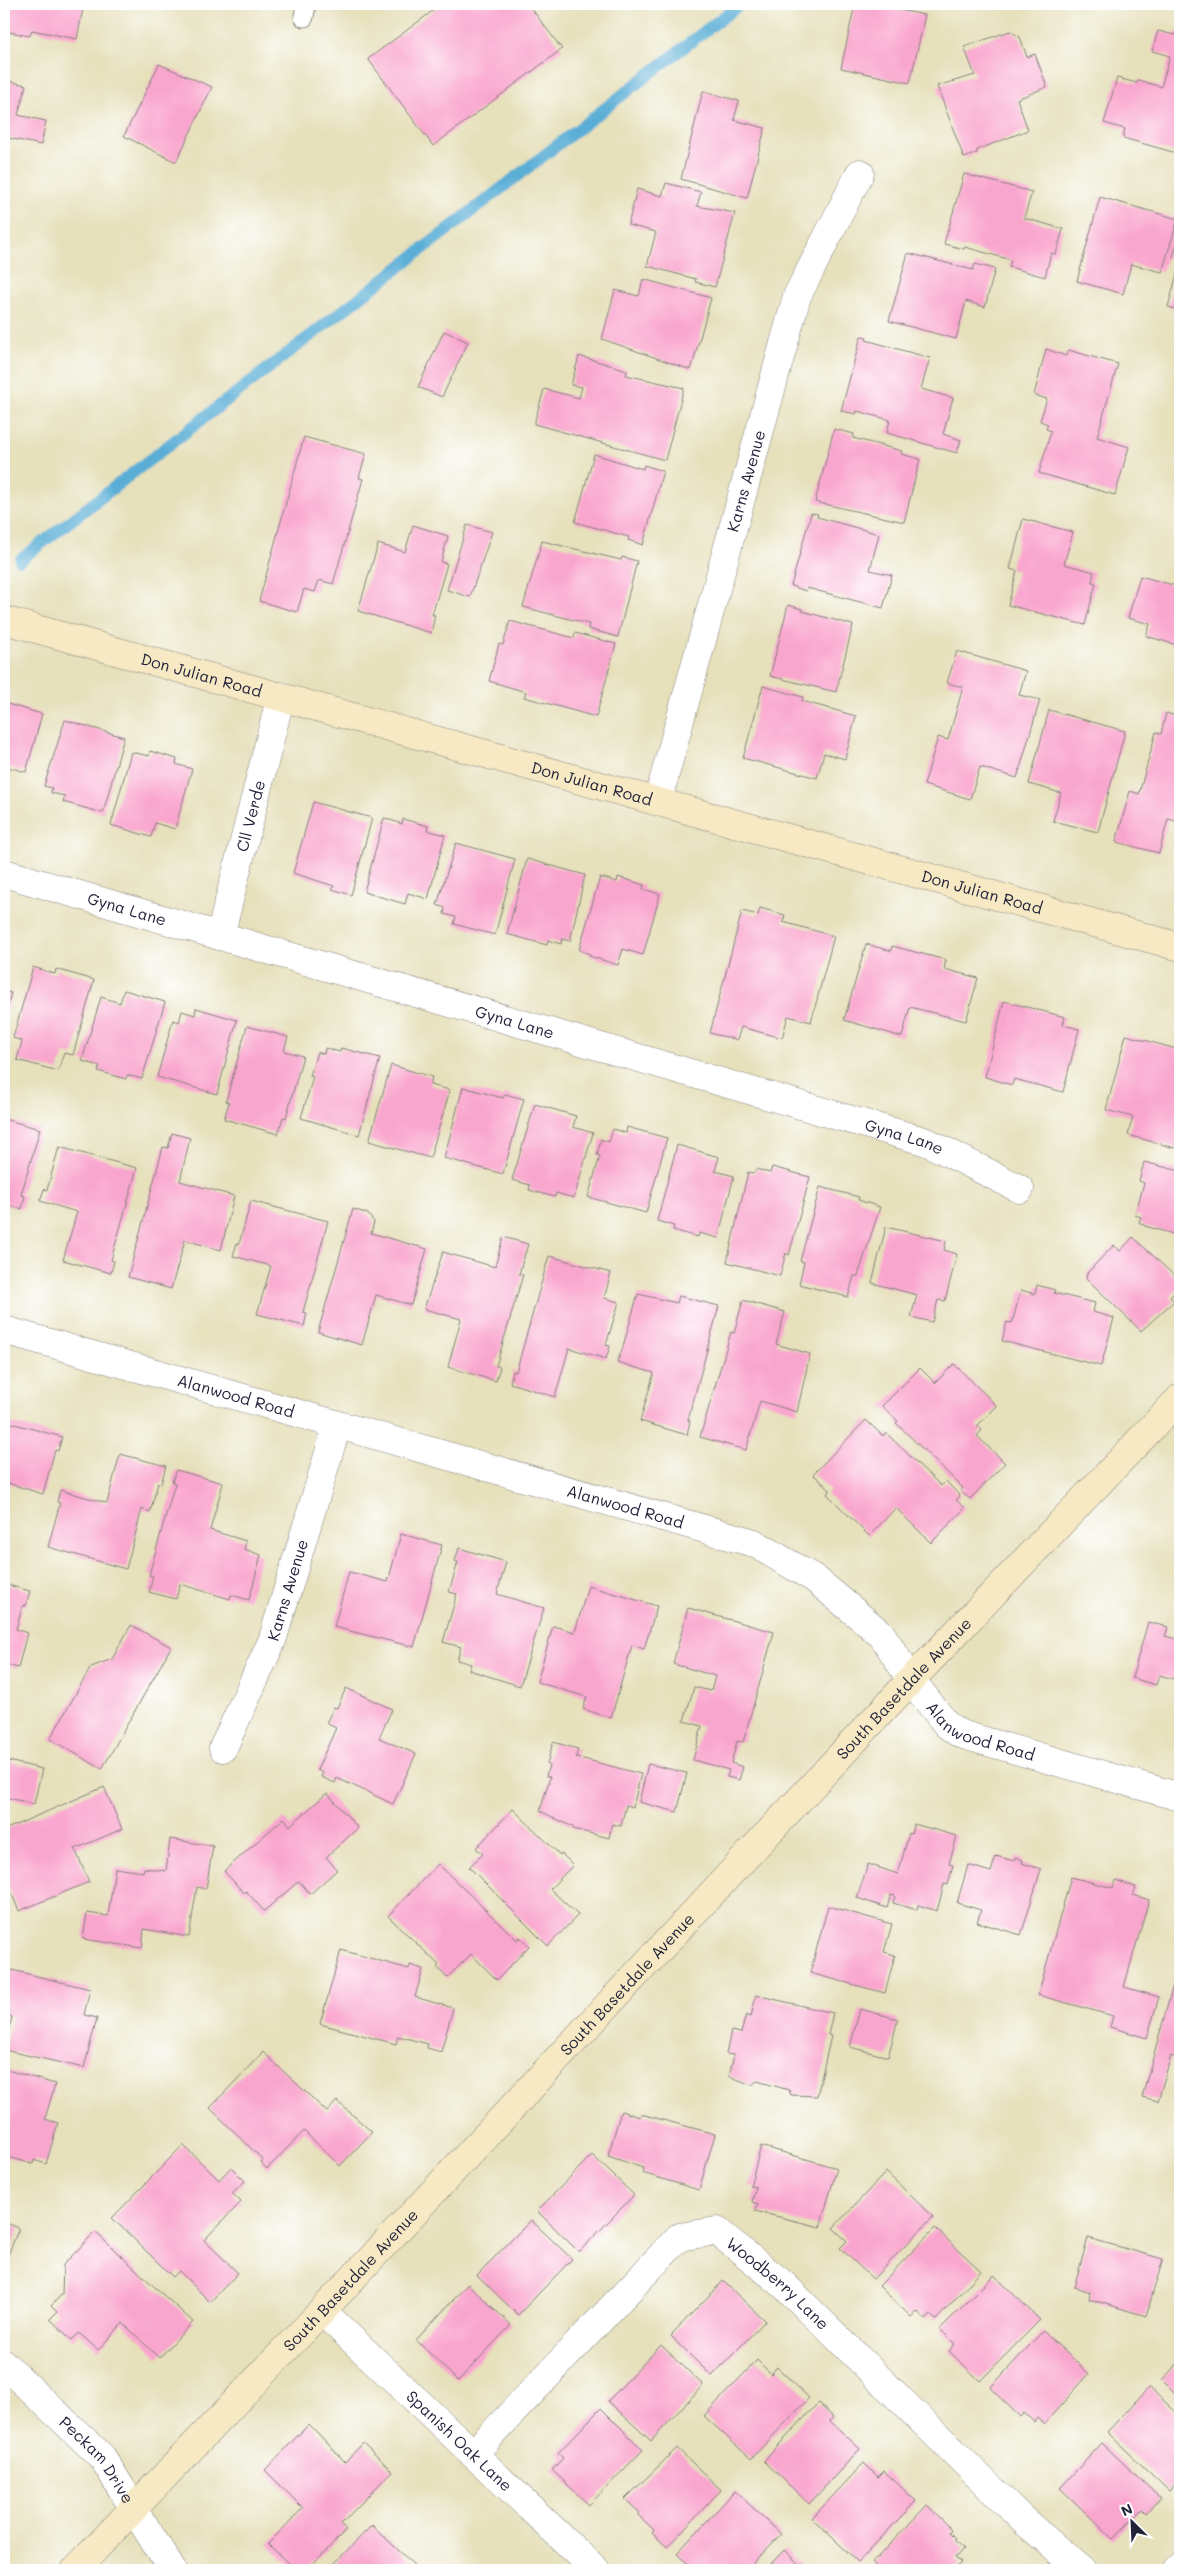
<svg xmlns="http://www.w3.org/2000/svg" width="1184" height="2574" viewBox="0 0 1184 2574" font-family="Mali,sans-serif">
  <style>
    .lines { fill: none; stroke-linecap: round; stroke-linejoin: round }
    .stream { stroke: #5aaed6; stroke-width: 12 }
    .building { fill: #f9a6ce }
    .lane-casing { stroke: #84817b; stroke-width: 21 }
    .street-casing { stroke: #84817b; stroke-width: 29 }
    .secondary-casing { stroke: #84817b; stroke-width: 29 }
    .lane { stroke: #fff; stroke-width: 19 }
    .street { stroke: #fff; stroke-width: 28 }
    .secondary { stroke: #f6e9c3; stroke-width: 28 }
    .labels { text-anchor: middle; stroke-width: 4; stroke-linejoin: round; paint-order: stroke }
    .street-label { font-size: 16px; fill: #22223b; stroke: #fff }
  </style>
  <rect width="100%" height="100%" fill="#fff"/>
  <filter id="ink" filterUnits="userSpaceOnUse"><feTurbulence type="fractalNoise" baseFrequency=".02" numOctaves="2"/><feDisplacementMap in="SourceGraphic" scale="10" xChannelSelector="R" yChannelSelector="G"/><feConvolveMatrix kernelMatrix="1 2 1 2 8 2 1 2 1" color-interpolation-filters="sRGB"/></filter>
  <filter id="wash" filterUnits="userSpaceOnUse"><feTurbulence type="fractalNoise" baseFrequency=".0096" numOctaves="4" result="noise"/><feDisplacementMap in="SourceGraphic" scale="20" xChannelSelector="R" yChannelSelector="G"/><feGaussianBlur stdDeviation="1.12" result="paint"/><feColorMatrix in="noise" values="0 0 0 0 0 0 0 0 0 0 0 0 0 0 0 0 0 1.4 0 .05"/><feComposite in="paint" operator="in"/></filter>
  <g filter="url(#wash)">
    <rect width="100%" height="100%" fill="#e6e0bb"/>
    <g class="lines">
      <path class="stream" d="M20,560l720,-556"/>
    </g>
    <g id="blocks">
      <path class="building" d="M4,4h80l-7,35 -45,-9 -2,6 -26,-5z
        M442,4h86l34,45 -129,97 -65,-87z
        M855,4h36l-1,4 35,7 -15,68 -69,-15z
        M1010,31l10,6 7,20 8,-3 12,33 -30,12 11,31 -51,20v3l-13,5 -27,-72 38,-11 -11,-28z
        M1158,31l17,4 1,-3 4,1v121l-57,-16 2,-9 -21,-6 13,-45 20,5 1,-3 23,7 9,-31 -18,-5z
        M159,64l53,23 -36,75 -52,-26z
        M4,80l22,5 -8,30 28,6 -5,24 -37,-8z
        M703,91l36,10 -5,19 31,8 -18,70 -66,-19z
        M964,174l68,18 -8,26 39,11 -7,25 -5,-1 -6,24 -36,-10 2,-7 -46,-13 -1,2 -20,-5z
        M666,183l35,9 -4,14 38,7 -20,74 -20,-5 1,-3 -49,-13 9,-34 -28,-7 9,-36 25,7z
        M1100,197l78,22 -16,53 -31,-8 -8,30 -46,-13z
        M1180,232v27l-7,-2z
        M908,253l65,17 2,-6 20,5 -10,38 -19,-6 -10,38 -67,-18z
        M1180,263v47l-12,-3z
        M643,279l68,19 -20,72 -89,-31 13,-49 24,6z
        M444,331l24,11 -26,55 -24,-10z
        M861,336l6,1 -1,3 64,18 -9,31 32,9 -10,36 18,6 -4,13 -70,-20 3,-13 -33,-9 -1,3 -15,-3z
        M1046,349l20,7 2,-6 50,14 -21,73 32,10 -14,48 -76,-22 12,-42 -5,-2 2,-5 -8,-3 7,-22 -13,-4z
        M579,356l48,14 -1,5 58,13 -19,72 -131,-36 10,-35 35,9 3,-11 -11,-2z
        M834,429l20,5 -1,4 49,13 -1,3 19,5 -16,63 -89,-20z
        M304,437l62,17 -7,24 4,1 -30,105 -14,-4 -4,12 -11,-3 -7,23 -38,-11z
        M594,454l49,15 1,-4 19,6 -20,74 -15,-5 1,-3 -54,-15z
        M811,513l7,1 -1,3 62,17 -9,36 22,5 -9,33 -76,-20 -1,3 -15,-5z
        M1023,519l50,13 -9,32 30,8 -2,10 4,1 -11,42 -77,-20 9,-34 -7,-2z
        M413,525l35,11 -7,26 6,2 -15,51h3l-4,18 -73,-22 20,-67 27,8z
        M467,525l25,7 -22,65 -23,-7z
        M542,541l79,19 1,-3 15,4 -19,76 -30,-8 1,-5 -66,-17z
        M1140,576l40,11v59l-34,-10 4,-12 -22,-6z
        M788,605l14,4v2l51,14 -17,67 -66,-16z
        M510,621l64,17 1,-5 41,11 -20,73 -72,-20 2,-5 -37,-11 10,-37 4,1z
        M957,651l69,20 -7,24 21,5 -23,78 -37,-11 -10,32 -46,-14 14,-48 10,3 15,-53 -16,-4z
        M763,686l40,11 -1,4 54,15 -11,43 -21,-6 -7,25 -74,-20z
        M4,703l38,11 -16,58 -22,-6z
        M1049,710l76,21 -27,101 -45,-11 8,-28 -32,-9z
        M1166,713l14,4v105l-12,-3 -9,34 -43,-11 14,-51 9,3 17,-62 5,2z
        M65,720l59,17 -21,76 -40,-11 2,-6 -14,-3 1,-5 -8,-2z
        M150,751l27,8 -1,5 16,5 -17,60 -20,-6 -4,14 -40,-12 20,-73 18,4z
        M313,802l59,16 -21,77 -19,-6 2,-3 -41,-13z
        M384,818l18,6 1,-5 25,7 -1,4 18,5 -17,64 -20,-6 -3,11 -41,-12z
        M456,843l59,16 -20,76 -41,-11 2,-7 -12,-3 1,-6 -8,-3z
        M527,859l58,16 -15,66 -8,-2 -1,5 -13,-4 -1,5 -40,-11z
        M600,877l17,5 1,-5 26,8 -1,4 17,5 -17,61 -20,-6 -5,16 -29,-9 1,-2 -11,-4z
        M760,908l25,7 -2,7 51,14 -23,86 -23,-6 -6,22 -41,-11 -4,13 -27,-7 32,-122 16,4z
        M866,944l25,7 1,-5 54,14 -2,9 34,9 -12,43 -56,-14 -8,30 -58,-17z
        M33,967l22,7 1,-5 38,11 -21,75 -9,-2 -6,18 -41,-11 5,-19 -9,-3z
        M124,990l41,12 -23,77 -15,-4 -1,4 -28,-8 2,-5 -18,-5 19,-64 19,6z
        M4,991l7,2 -7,27z
        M1004,1001l61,16 -2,8 16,4 -16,63 -49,-13 -2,6 -27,-8z
        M196,1008l41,12 -20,74 -60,-17 16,-57 6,2 3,-11 13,4z
        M247,1026l41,11 -4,14 19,5 -17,62 -3,-1 -5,17 -54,-15 5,-17 -3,-1z
        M1126,1035l54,15v81l-5,17 -47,-13 5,-18 -27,-7z
        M325,1048l15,4 1,-4 39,10 -21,77 -58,-17 12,-41 -3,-1 7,-24 7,2z
        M391,1065l41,12 -2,8 20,5 -20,68 -61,-17z
        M463,1087l40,11 2,-4 19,5 -21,75 -59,-16z
        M535,1104l41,12 -3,11 20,6 -19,65 -18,-5 -1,4 -26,-7 1,-5 -18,-5z
        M4,1119l36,10 -19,66 4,1 -3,13 -18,-5z
        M627,1127l40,11 -21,75 -58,-16 12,-41 -3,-1 4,-16 8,3 4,-13 13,4z
        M172,1133l18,5 -10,43 54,15 -13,54 -36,-10 -14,49 -43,-12 35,-130 5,1z
        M677,1145l42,12 -4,14 19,5 -16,62 -19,-5 -1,4 -25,-7 1,-4 -17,-5z
        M59,1147l78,21 -26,92 3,1 -3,12 -48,-13 14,-48 -37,-11 4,-12 3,1z
        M1144,1162l36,9v65l-35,-10 -6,-4 2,-5 -6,-2 9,-32 -5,-2z
        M772,1167l38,10 -21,78 -3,-2 -6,23 -53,-14 21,-90 6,1 2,-4 14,4z
        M820,1187l39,10 -1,3 22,7 -22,69h-4l-6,21 -49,-13 5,-22 -4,-1z
        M251,1201l77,20 -25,91 4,1 -3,13 -47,-12 14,-48 -38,-10 4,-13 2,1z
        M353,1209l15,5 6,8 -3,11 56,16 -16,56 -35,-10 -14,50 -44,-13z
        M886,1227l60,14 -2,9 13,4 -12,47 -7,-1 -6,22 -21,-5 6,-22 -45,-12z
        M503,1237l25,7 -9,30 4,1 -27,91 4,1 -4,14 -48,-14 13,-48 -37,-10 19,-57 52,15z
        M1133,1237l47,44v6l-10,10 4,4 -33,30 -55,-53 1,-5 27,-28 6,6z
        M549,1256l62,17 -7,25 15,4 -13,43 4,1 -4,13 -37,-11 -14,49 -45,-14 3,-12 3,1z
        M1037,1285l18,5 -1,3 41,10 -2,9 21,6 -13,48 -99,-25 5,-19 5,1 9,-33 14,4z
        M638,1294l39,9 2,-7 40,10 -31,114 2,1 -3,14 -47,-14 14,-48 -37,-11 5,-12z
        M743,1300l42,12 -9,32 34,10 -13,58 -37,-11 -14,49 -46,-13 31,-105 3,1z
        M954,1364l43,42 -20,20 5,4 -5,6 28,27 -35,36 -10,-8 3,-3 -67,-65 2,-2 -16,-15 38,-38 15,15z
        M866,1420l17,16 3,-3 55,53 5,-5 14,15 -4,4 9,8 -34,35 -35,-35 -27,28 -42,-42 3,-4 -17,-16z
        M4,1421l58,16 -4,14 -3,-1 -12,44 -39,-12z
        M120,1454l46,12 -5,18 -3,-1 -8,29 -8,-3 -16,60 -78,-22 12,-44 -3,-1 3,-12 47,13z
        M176,1470l47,13 -13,47 36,11 -2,8 17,6 -12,45 -18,-5 -1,4 -50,-15 -4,15 -27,-7 4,-16 -4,-1 26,-92 -3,-1z
        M401,1534l41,11 -28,102 -80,-20 15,-55 39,10z
        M459,1548l47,14 -9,32 47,14 -24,78 -51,-16 2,-6 -14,-4 4,-13 -18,-5 14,-48 -8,-2 9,-30 -3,-1z
        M4,1584l26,7 -4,15 -3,-1 -7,24 11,4 -9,35 -13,-4 -1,4z
        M588,1586l69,20 -13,43 -12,-4 -21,73 -28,-9 4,-12 -50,-15 16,-56 22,6z
        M688,1608l86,24 -31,110 -6,-1 -6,22 12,4 -4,13 -12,-3 2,-7 -36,-10 9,-34 -18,-5 10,-34 17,4 4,-15 -42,-12z
        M1148,1622l20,5 -3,9 15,4v41l-21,-6 -3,10 -24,-7z
        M131,1625l40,22 -69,122 -52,-30 41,-72 21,-8z
        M346,1688l46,21 -13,29 37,16 -23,50 -56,-26 -2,5 -14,-6 2,-4 -6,-3 19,-42 -10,-5 8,-16 3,1z
        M553,1742l25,7 -2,8 65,17 -8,33 -7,-2 -5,21 -9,-2 -3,14 -36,-9v-2l-33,-16 10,-34 -4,-1 3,-11 -2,-1z
        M4,1760l38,9 -8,35 -30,-7z
        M648,1764l39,9 -10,39 -38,-10z
        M104,1787l18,42 -47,20 14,33 -70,29 -12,-29 -3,1v-53z
        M327,1793l31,35 -32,29 11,13 -27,24 -11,-13 -35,30 -18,-20 -2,2 -20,-22 60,-53 6,8z
        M513,1809l47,46 2,-1 11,11 -23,24 28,26 -30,31 -79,-79 14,-13 -7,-6z
        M914,1824l43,12 -8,28 4,1 -5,20 -4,-1 -7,27 -19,-6 -1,5 -24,-7 2,-7 -4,-1 -4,13 -30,-10 11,-34 30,10 11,-41 2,1z
        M170,1839l43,7 -7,43 -9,-2 -8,50 -45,-8 -2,19 -59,-9 4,-26 21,3 7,-48 28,4 1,-4 22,3z
        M996,1856l18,5 1,-4 8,3 -1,3 19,6 -20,66 -44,-13 4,-12 -24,-7 11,-38 23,7z
        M438,1864l79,76 3,-3 9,9 -32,34 -26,-26 -24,24 -10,-11 2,-2 -51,-49z
        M1071,1877l42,11 2,-8 21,7 -3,8 16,5 -25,87 35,10 -12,41 -37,-11 3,-11 -75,-21z
        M828,1906l64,18 -8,28 11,3 -10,38 -75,-20z
        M341,1950l68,19 1,-4 13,4 -8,28 38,11 -12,44 -14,-4 1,-4 -30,-8 -2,8 -76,-20z
        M1179,1964l1,94 -9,-2 -13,45 -16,-4z
        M4,1968l86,21 -6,26 13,3 -13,50 -80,-18 8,-33 -8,-3z
        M756,1995l77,18 -5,22 3,1 -14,60 -26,-1 -2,-5 -32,-9 -5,4 -23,-9 5,-21 -8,-1 5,-23 10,2 5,-18 5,2z
        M860,2009l38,10 -10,38 -38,-10z
        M263,2052l64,60 10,-11 35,31 -32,34 -36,-35 -37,38 -7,-7 3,-2 -53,-52z
        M4,2069l51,15 -10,35 13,4 -12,41 -12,-4 -1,4 -29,-8z
        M621,2111l19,6 1,-3 74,20 -16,56 -57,-17 1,-5 -35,-12z
        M183,2145l36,35 12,-13 14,14 -13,12 9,9 -37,38 34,33 -28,29 -31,-31 -6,6 -61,-59z
        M761,2146l76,22 -17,59 -65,-16 3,-7 -6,-2 4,-15 -6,-1z
        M592,2155l42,40 -55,57 -42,-41z
        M886,2172l47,45 -60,62 -33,-31 7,-7 -14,-13z
        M531,2220l41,39 -54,56 -41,-40z
        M4,2222l15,6 -15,37z
        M935,2228l46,43 -45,49 -5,-5 -5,5 -9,-9 -6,6 -32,-31z
        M95,2232l98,90 -34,36 -36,-35 -25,27 -19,-17 -7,7 -22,-21 7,-7 -6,-6 11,-12 1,-29z
        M1088,2238l75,21 -17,57 -57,-17 1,-7 -16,-5z
        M994,2275l46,45 -60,61 -31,-30 6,-7 -15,-15z
        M723,2281l42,40 -53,55 -42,-40z
        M468,2284l43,41 -53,56 -42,-41z
        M1043,2331l46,43 -45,50 -7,-6 -3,4 -10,-9 -4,4 -30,-29z
        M661,2345l42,40 -52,56 -43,-40z
        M757,2360l14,14 6,-7 32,31 -58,61 -47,-43z
        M1180,2361v37l-18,-18z
        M1149,2387l31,29v63l-11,12 -62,-59z
        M818,2403l15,14 -3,4 30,28 -51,55 -45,-43z
        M601,2408l42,42 -54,55 -37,-35 11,-12 -5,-5z
        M309,2424l36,38 18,-19 29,28 -51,53 5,6 -39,40h-12l-27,-26 35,-36 -38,-38z
        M1102,2443l58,55 -14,15 -4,-4 -29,30 -53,-51z
        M677,2448l44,42 -54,57 -15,-14 2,-3 -16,-15 2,-2 -15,-14z
        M864,2463l14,14 6,-6 32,30 -58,61 -46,-44z
        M735,2491l46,43 -34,36h-52l-18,-17z
        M927,2505l25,24 -2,3 6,6 -2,2 9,9 -8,9 6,5 -7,7h-75l-7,-7z
        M372,2525l47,45h-91z
        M784,2550l21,20h-40z"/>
    </g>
  </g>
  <g filter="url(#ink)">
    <use href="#blocks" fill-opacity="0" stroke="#84817b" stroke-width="1"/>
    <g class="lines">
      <g class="lane-casing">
        <path id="lane" d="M304,17l2,-13"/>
      </g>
      <g class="street-casing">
        <g id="street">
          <path id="s1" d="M658,800l139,-504 63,-123"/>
          <path id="s2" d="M4,873l923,269 93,47"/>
          <path id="s3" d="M220,936l61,-240"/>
          <path id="s4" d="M4,1330l750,213 61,36 67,56 29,45 36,45 13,9 220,63"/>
          <path id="s5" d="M223,1748l49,-107 65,-215"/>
          <path id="s6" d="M322,2311l274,259"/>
          <path id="s7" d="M4,2364l98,93 70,113"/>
          <path id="s8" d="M473,2454l206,-217 38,-6 68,55 239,235 58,49"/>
          <path d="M1177,2570l3,-3"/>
        </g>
      </g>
      <g class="secondary-casing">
        <g id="secondary">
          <path id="s9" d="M4,620l1176,327"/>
          <path id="s10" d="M75,2570l247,-259 589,-631 269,-282"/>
        </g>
      </g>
      <use href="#lane" class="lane"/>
      <use href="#street" class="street"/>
      <use href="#secondary" class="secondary"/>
    </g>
  </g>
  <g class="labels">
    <g class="street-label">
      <text dy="6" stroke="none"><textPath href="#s1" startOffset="331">Karns Avenue</textPath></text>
      <text dy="6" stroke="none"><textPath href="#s9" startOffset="205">Don Julian Road</textPath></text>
      <text dy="6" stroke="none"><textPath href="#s9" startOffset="610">Don Julian Road</textPath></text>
      <text dy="6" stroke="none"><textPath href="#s3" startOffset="124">Cll Verde</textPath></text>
      <text dy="6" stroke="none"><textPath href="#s9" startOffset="1015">Don Julian Road</textPath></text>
      <text dy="6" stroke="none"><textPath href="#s2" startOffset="128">Gyna Lane</textPath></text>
      <text dy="6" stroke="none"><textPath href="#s2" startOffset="532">Gyna Lane</textPath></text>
      <text dy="6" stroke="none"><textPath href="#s2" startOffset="938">Gyna Lane</textPath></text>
      <text dy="6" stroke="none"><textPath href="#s4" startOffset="241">Alanwood Road</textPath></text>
      <text dy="6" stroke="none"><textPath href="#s4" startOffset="646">Alanwood Road</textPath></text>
      <text dy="6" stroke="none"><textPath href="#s5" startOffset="171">Karns Avenue</textPath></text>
      <text dy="6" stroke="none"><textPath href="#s10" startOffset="1210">South Basetdale Avenue</textPath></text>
      <text dy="6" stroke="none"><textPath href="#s4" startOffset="1082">Alanwood Road</textPath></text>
      <text dy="6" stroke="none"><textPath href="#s10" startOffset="805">South Basetdale Avenue</textPath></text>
      <text dy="6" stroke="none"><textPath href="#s10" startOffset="400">South Basetdale Avenue</textPath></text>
      <text dy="6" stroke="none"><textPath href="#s8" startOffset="418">Woodberry Lane</textPath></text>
      <text dy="6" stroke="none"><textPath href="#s6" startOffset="189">Spanish Oak Lane</textPath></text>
      <text dy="6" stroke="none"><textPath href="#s7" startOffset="134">Peckam Drive</textPath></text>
    </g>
  </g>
  <rect width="1184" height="2574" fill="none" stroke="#fff" stroke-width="20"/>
  <g transform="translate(1132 2522) rotate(336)" stroke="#ffffff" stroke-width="4" paint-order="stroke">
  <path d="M0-4L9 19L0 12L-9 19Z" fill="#22223b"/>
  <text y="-8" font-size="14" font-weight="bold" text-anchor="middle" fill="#22223b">N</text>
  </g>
</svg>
